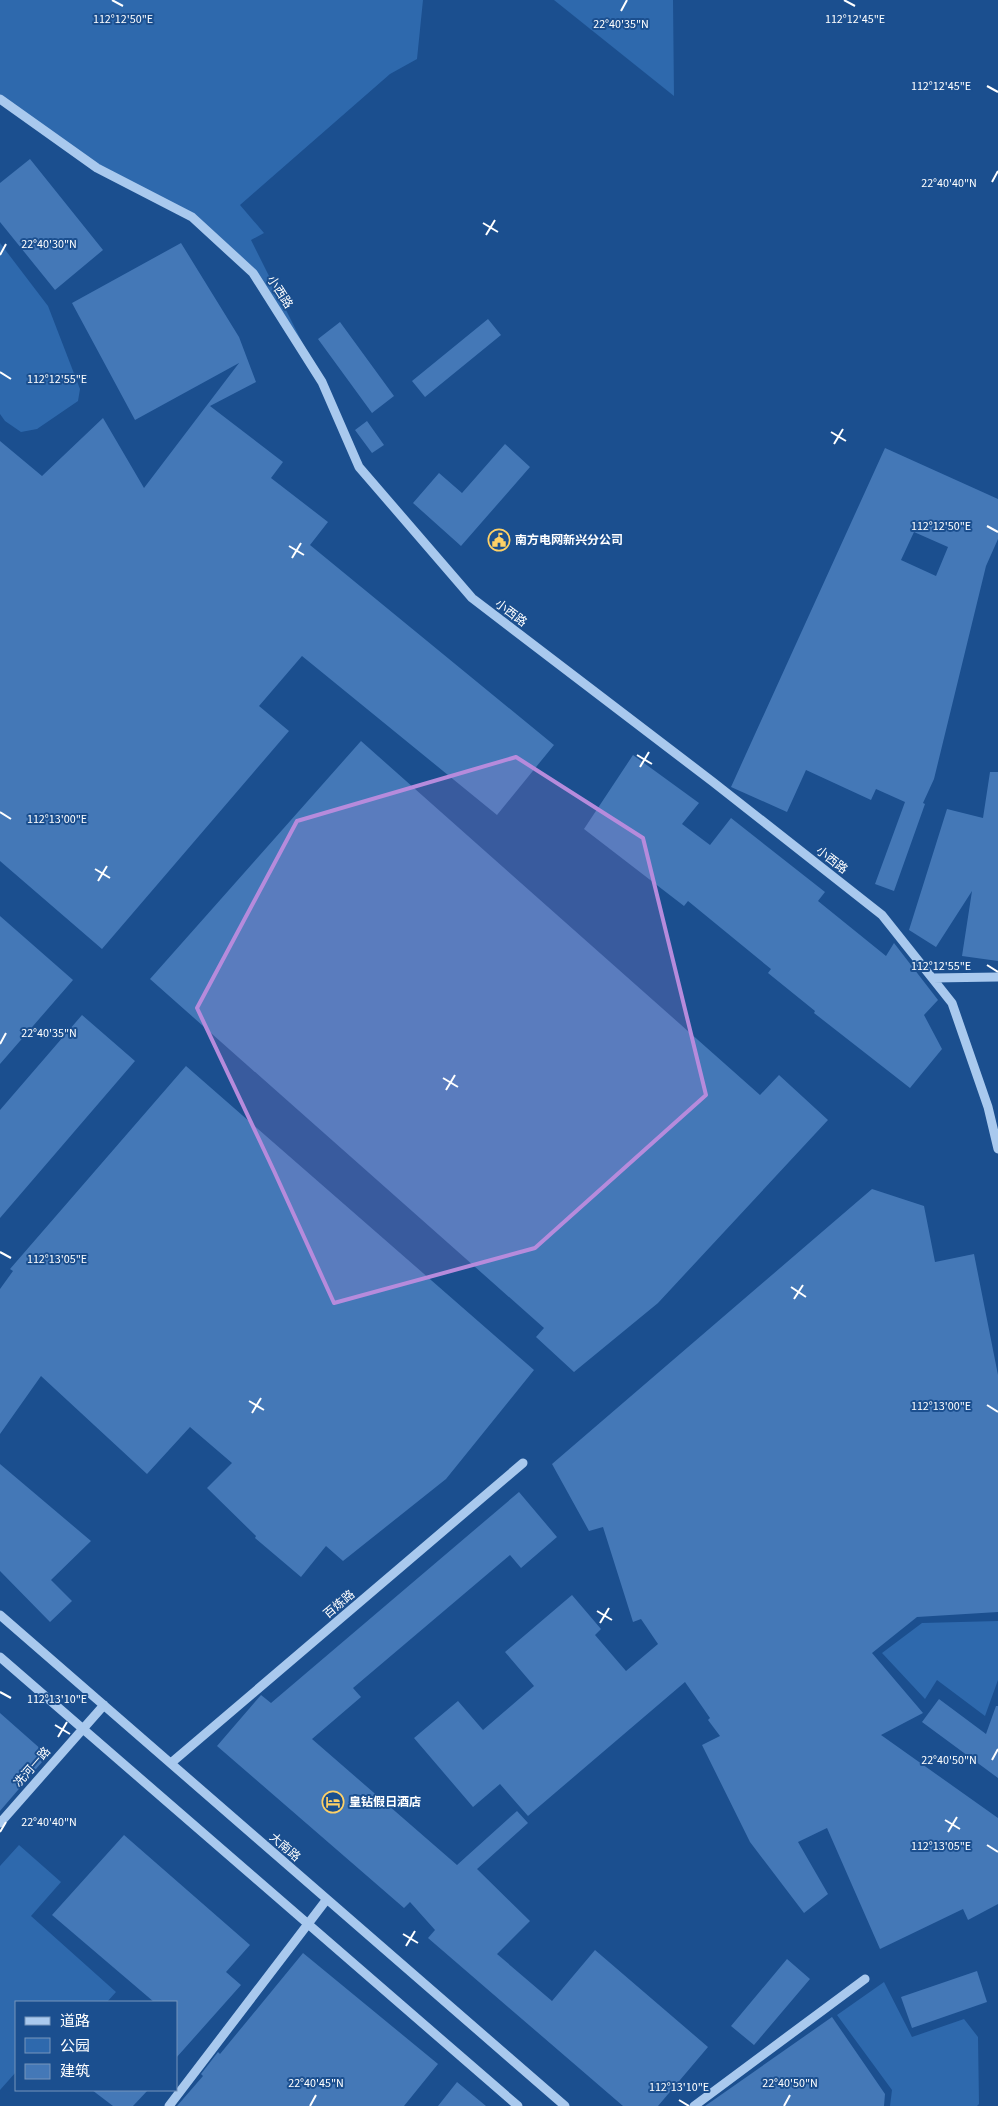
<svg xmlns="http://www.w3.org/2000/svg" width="998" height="2106" viewBox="0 0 998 2106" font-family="'Source Sans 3','Noto Sans SC',sans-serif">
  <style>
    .green { fill: #2e69ad }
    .building { fill: #4478b7; fill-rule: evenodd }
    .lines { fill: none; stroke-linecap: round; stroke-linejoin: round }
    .minor { stroke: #a9c9ee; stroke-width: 9 }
    .marked { fill: #b68bdc; fill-opacity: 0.2; stroke: #b68bdc; stroke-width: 4; stroke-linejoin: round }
    .ticks { fill: none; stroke: #fff; stroke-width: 2 }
    .labels { text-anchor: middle; stroke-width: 4; stroke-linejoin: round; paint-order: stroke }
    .street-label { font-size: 12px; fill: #fff; stroke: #1b4f8f }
    .poi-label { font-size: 12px; font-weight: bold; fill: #fff; stroke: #1b4f8f; text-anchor: start }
    .ticks-label { font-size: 12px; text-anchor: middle; fill: #fff; stroke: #1b4f8f; stroke-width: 4; stroke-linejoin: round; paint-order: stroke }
  </style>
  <rect width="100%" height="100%" fill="#1b4f8f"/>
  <path class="green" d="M0,0h423l-6,59 -27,15 -150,131 24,28 -13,7 71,142 -69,-109 -61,-56 -95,-49 -97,-69z
    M554,0h119l1,96z
    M0,243l48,63 32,83 -2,12 -41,28 -16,3 -16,-11 -5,-7z
    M998,1621v59l-13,36 -48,-36 -12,19 -43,-46 40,-30z
    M19,1845l42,37 -30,34 85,76 -9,10h-91v70l-16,18v-224z
    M884,1982l28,55 52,-18 14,18 1,67 -2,2h-87l2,-16 -55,-75z"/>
  <path class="building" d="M30,159l73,91 -48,40 -55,-68v-39z
    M181,243l58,94 17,45 -46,24 73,56 -12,16 57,44 -18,23 244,200 -57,70 -195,-159 -43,50 30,25 -187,218 -102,-88v-420l42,35 61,-58 41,70 95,-125 -104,57 -63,-117z
    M488,319l13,16 -76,62 -13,-16z
    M340,322l54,74 -22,17 -54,-74z
    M367,421l17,24 -12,8 -17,-23z
    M505,444l25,23 -69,79 -48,-43 26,-30 23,20z
    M885,448l113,51v40l-12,27 -52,213 -11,24 2,1 -31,87 -19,-7 30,-82 -29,-13 -5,11 -65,-30 -19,42 -56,-25zM914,532l34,15 -12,29 -35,-16z
    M361,741l399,354 19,-20 49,45 -170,183 -84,69 -38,-35 8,-9 -394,-349z
    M633,755l66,48 -17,21 28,21 21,-27 94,74 -7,9 68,55 8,-13 44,57 -14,15 18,34 -32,39 -96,-75 1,-2 -47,-38 3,-4 -83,-68 -4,5 -100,-77z
    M990,772h8v189l-36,-5 10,-65 -36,56 -27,-17 38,-121 36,9z
    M0,916l73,64 -73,84z
    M82,1015l53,46 -135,157v-108z
    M186,1066l348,304 -88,109 -103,82 -17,-15 -25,31 -46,-39 1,-2 -49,-48 25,-25 -42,-36 -43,47 -106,-98 -41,58v-145l13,-18 -3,-2z
    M872,1189l52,17 11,56 39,-8 24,121v237l-81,5 -45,36 51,60 -42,22 117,83v86l-30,16 -5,-11 -83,40 -53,-121 -29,14 30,52 -24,19 -54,-71 -48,-97 18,-9 -12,-16 2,-2 -25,-36 -157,134 -28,-32 -27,23 -59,-69 44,-37 25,29 51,-44 -29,-34 67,-57 29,34 -6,6 31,36 32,-27 -17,-25 -8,3 -30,-95 -14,4 -37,-67z
    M0,1464l91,77 -40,39 21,21 -22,21 -50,-51z
    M519,1492l38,45 -36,31 -11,-13 -157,133 8,9 -49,42 145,126 60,-54 11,12 -51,46 53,52 -33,33 55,47 43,-51 113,97 -50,59h-35l-195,-168 7,-8 -25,-28 -6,6 -187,-162 44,-51 10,8z
    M939,1699l47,35 10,-28h2v72l-76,-56z
    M0,1713l43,38 -6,6 5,5 -42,49z
    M124,1835l126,110 -24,27 15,13 -65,73v-56h-22l-102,-87z
    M303,1953l135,111 -34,42h-227l26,-30 -2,-2 17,-22 2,2z
    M787,1959l23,20 -56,66 -23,-19z
    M977,1971l10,31 -75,26 -11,-31z
    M832,2017l53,77 -1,12h-179z
    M457,2082l29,24h-48z
    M92,2090h56l-15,16h-20z"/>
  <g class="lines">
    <path class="minor" d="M0,99l97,69 95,49 61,56 69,109 37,85 113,131 241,184 169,133 70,88 36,104 10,42
      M933,978l65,-1
      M0,1615l565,491
      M0,1657l518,449
      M171,1763l352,-300
      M0,1823l104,-118
      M169,2106l158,-207
      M694,2106l171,-127"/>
  </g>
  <path class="marked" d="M516,757l127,81 63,257 -171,153 -201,55 -60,-132 -77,-163 100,-187z"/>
  <path class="ticks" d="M112,0l11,6M844,0l11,6M621,11l6,-11M987,86l11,6M992,182l6,-11M483,223l15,9M486,235l9,-15M0,255l6,-11M0,372l11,7M831,432l15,9M834,444l9,-15M987,526l11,6M289,546l15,9M292,558l9,-15M637,755l15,9M640,767l9,-15M0,812l11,7M95,869l15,9M98,881l9,-15M987,965l11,7M0,1044l6,-11M443,1078l15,9M446,1090l9,-15M0,1252l11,6M791,1287l15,10M794,1299l9,-14M249,1401l15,9M987,1405l11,7M252,1413l9,-15M597,1611l15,9M600,1623l9,-15M0,1692l11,6M55,1725l15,9M58,1737l9,-15M992,1760l6,-11M945,1820l15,9M0,1832l6,-10M948,1832l9,-15M987,1845l11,7M403,1934l15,9M406,1946l9,-15M679,2100l10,6M310,2106l6,-11M784,2106l6,-11"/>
  <defs>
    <g id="civic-ring" transform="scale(1.125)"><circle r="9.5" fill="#1b4f8f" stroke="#ffd166" stroke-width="1.5"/><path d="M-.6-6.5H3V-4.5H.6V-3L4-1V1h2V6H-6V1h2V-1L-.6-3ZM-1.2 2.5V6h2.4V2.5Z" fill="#ffd166"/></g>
    <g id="hotel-ring" transform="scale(1.125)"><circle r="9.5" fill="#1b4f8f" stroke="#ffd166" stroke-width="1.5"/><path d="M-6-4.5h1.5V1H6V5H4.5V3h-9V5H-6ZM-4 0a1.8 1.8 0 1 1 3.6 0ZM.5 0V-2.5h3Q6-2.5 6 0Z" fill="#ffd166"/></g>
  </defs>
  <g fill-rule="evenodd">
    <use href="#civic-ring" x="499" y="540"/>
    <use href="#hotel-ring" x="333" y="1802"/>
  </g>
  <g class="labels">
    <g class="street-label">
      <text transform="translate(280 292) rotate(57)" y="4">小西路</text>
      <text transform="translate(511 613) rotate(37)" y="4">小西路</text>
      <text transform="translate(832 860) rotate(38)" y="4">小西路</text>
      <text transform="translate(339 1604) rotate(-40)" y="4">百炼路</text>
      <text transform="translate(32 1767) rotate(-49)" y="4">冼河一路</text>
      <text transform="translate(285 1847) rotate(41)" y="4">大南路</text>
    </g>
    <g class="poi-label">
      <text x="515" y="544">南方电网新兴分公司</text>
      <text x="349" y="1806">皇钻假日酒店</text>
    </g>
  </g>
  <g class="ticks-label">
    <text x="855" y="23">112°12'45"E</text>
    <text x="123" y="23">112°12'50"E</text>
    <text x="621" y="28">22°40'35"N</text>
    <text x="941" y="90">112°12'45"E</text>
    <text x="949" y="187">22°40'40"N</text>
    <text x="49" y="248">22°40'30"N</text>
    <text x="57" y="383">112°12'55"E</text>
    <text x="941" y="530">112°12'50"E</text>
    <text x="57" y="823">112°13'00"E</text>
    <text x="941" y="970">112°12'55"E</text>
    <text x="49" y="1037">22°40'35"N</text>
    <text x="57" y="1263">112°13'05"E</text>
    <text x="941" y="1410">112°13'00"E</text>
    <text x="57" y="1703">112°13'10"E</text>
    <text x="949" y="1764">22°40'50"N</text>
    <text x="49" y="1826">22°40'40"N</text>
    <text x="941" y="1850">112°13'05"E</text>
    <text x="316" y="2087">22°40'45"N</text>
    <text x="790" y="2087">22°40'50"N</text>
    <text x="679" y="2091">112°13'10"E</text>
  </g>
  <rect x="15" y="2001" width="162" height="90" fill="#1b4f8f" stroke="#7695bc"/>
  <rect x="25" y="2017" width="25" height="8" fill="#a9c9ee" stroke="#7695bc"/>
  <text x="60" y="2026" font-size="15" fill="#ffffff">道路</text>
  <rect x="25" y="2038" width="25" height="15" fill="#2e69ad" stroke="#7695bc"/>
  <text x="60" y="2051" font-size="15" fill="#ffffff">公园</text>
  <rect x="25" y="2064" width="25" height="15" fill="#4478b7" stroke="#7695bc"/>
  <text x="60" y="2076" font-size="15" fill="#ffffff">建筑</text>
</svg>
